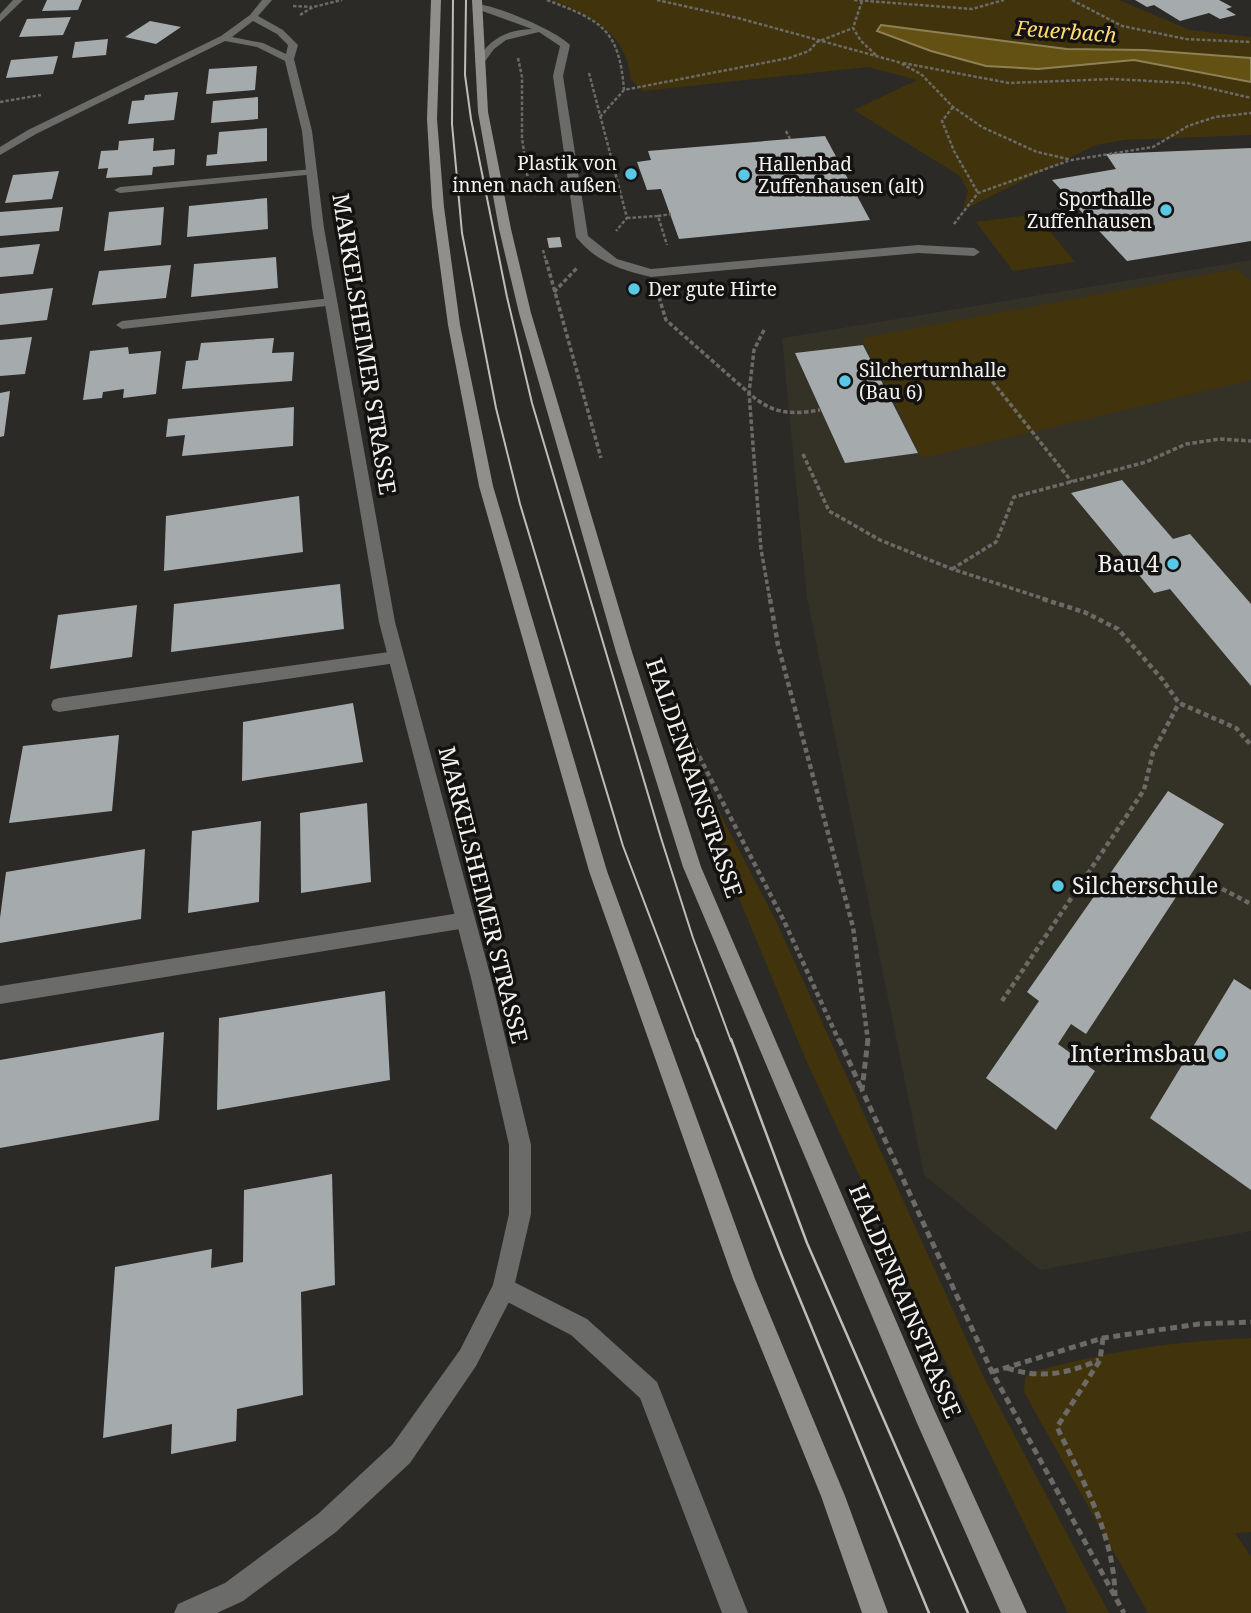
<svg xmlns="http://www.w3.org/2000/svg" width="1251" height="1613" viewBox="0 0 1251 1613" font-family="'Noto Serif',serif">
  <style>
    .built { fill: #343127 }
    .green { fill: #41340c }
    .water { fill: #635113; stroke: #8e8155; stroke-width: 2 }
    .building { fill: #a5abad }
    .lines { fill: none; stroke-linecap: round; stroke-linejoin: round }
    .path-far3 { stroke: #6b6a67; stroke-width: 2.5; stroke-dasharray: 3.5 2; stroke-linecap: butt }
    .path-far2 { stroke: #6b6a67; stroke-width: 3.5; stroke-dasharray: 4.5 2.5; stroke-linecap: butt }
    .path-far1 { stroke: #6b6a67; stroke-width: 4.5; stroke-dasharray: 5 3.5; stroke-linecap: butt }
    .path { stroke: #6b6a67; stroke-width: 5; stroke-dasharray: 7 4.5; stroke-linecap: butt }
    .service { fill: #6b6b69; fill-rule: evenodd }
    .minor { fill: #6b6b69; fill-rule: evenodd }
    .secondary { fill: #908f8c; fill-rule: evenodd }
    .tram-far1 { stroke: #bebdba; stroke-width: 2 }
    .tram { stroke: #bebdba; stroke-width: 2.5 }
    .poi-dot { fill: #59c8e4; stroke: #131211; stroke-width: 2.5 }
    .labels { text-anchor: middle; stroke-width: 7; stroke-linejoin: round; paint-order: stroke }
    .far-poi-label { font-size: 19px; fill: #f3f2ef; stroke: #131211; text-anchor: start }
    .far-water-label { font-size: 21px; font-style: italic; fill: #ffdb71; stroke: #131211 }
    .street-label { font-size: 23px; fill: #f3f2ef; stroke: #131211 }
    .poi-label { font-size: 23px; fill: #f3f2ef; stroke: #131211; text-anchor: end }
  </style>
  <rect width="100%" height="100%" fill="#2b2a26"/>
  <path class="built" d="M1251,260v971l-211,39 -116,-95 -117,-577 -25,-260z"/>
  <path class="green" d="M552,0h567l71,30 61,7v21l-107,-8 -77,-1 -139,-18h-51l54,20 55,15 52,3 96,-9 117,22v53l-127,5 -28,5 -133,65 5,-19 -8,-15 -106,-66 63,-30 -49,-13 -225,24 -12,-11c-5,-48 -38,-63 -79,-80z
    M1036,214l39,48 -62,9 -37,-49z
    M1237,269l14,12v99l-329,78 -60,-120z
    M696,767l80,154 208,457 125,235h-41l-111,-226 -151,-327 -98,-237 -12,-35z
    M1251,1338v194l-16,1 16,24v56h-103l-124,-221 1,-14 4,-5c76,-21 143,-32 222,-35z"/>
  <path class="water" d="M881,25l186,24 77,1 107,8v24l-117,-22 -96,9 -52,-3 -55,-15 -54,-20z"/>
  <path class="building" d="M47,0h35l-4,10 -36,1z
    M1135,0h84l13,7 -6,2 10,6 -16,4 -11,-6 -29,8 -26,-16 -7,2z
    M71,17l-8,18 -44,2 8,-18z
    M150,21l31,6 -25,17 -31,-7z
    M108,39l-2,16 -34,3 3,-16z
    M58,56l-5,18 -47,4 5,-18z
    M257,66l-2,24 -49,4 3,-25z
    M178,92l-4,28 -46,4 4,-23 12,-1 1,-5z
    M258,97v22l-47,4 2,-22z
    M267,128v33l-61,5 1,-11 10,-1 2,-22z
    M825,136l45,84 -191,19 -18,-50 -14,1 -10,-28 14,-2 -3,-9z
    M154,138l-1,13 22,-2 -1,16 -21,2 -1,8 -46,3 2,-10 -10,1 3,-18 17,-1 1,-9z
    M1251,148v93l-124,20 -75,-81 64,-11 -10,-15z
    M59,171l-7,28 -47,4 8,-28z
    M267,198l1,31 -81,8 2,-31z
    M63,207l-4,24 -59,5v-24z
    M164,207l-3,38 -57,6 5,-39z
    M560,237l2,10 -13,1 -2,-10z
    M40,244l-7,30 -33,3v-29z
    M276,257l2,31 -87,9 3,-33z
    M171,265l-5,33 -74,7 7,-34z
    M53,288l-6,32 -47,5v-31z
    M32,337l-7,37 -25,2v-36z
    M274,338l-2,15 22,-1 -2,29 -110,8 4,-28 12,-1 3,-17z
    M863,345l55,108 -73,10 -50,-110z
    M128,347l1,7 32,-3 -5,43 -33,4 1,-9 -21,3 -1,6 -19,2 7,-49z
    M10,391l-6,45 -4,1v-44z
    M294,407l-1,39 -111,10 3,-21 -19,2 2,-18z
    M1122,480l51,59 17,-5 61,70v82l-81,-97 -16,4 -83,-100z
    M299,496l4,56 -139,19 2,-55z
    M340,584l4,45 -173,23 3,-48z
    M137,605l-5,52 -82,12 8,-54z
    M353,703l10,59 -121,19 1,-59z
    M119,735l-7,76 -103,12 14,-77z
    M1168,791l56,33 -138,210 -15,-10 -13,20 37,27 -39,59 -70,-52 53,-77 -12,-9z
    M367,803l4,79 -70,11 -1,-80z
    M261,821l-2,81 -71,11 4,-82z
    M145,849l-4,70 -141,24v-25l6,-46z
    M1234,979l17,11v200l-101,-72z
    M385,991l5,89 -173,30 2,-92z
    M164,1032l-5,88 -159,28v-88z
    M332,1174l3,111 -34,7 2,103 -66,14 -1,32 -65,13 1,-30 -69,14 12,-171 97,-18 -1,19 32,-6 1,-72z"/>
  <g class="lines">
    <path class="path-far3" d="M547,0c55,21 72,29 77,90
      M657,0l81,18 160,44 23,12 32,33 29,20 55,25 35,8 81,-13 35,-21 27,-9 36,-4
      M854,0l118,9 32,-9
      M1072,0l50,26 64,13 65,3
      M862,1l-9,27 8,13 15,14
      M293,6l19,1
      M300,15l13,-8 29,-7
      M518,58l4,19v61l7,49
      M903,63l106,20 104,-4 74,4 64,15
      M589,73l38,145 -11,13
      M0,102l41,-7
      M953,107l-11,14 12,30 24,42
      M600,117l24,-27 165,-32 20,-7 8,-9 36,-14
      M786,131l4,8
      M658,216l13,-2
      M627,218l31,-2 9,29
      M954,224l24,-31 90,-32
      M543,250l3,11"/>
    <path class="path-far2" d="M546,260l55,198
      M554,292l23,-24
      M659,297l7,23 83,73 12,156 9,51
      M764,330l-10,20 -5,43c23,21 41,22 71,17
      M988,376l84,106
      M803,454l26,57 51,29 72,29 96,31
      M952,569l44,-27 18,-45 132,-35 40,-18 34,-5 31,2"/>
    <path class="path-far1" d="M770,599l8,46 75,282 15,114
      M1043,599l41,13 34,17 44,50 17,24 57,25 15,17
      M678,710l10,25 96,186 55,120
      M1207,881l44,23
      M1002,1001l142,-211 9,-38 26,-49"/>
    <path class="path" d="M839,1039l23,51
      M868,1039l-6,51 130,282 132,241
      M1103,1338l-3,22 -43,67c26,55 57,107 58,169
      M1007,1368c34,11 60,6 92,-8
      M992,1372l111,-34 96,-14 52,-2"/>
    <path class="service" d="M474,4c18,-1 83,27 96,41l-7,31 25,160 29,23 34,10 267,-24 56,3 6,4 -6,4 -56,-3 -267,24c-30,-7 -55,-15 -75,-40l-23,-161 7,-30 -21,-14 -33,8 -12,9 -11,15h-6l-2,-2c15,-23 30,-32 57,-33l-58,-21z
      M312,169l5,3 -1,2 -196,19 -6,-3 6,-3z
      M331,298l4,1v6l-213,24 -6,-4 6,-4z
      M396,651l8,6 -8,6 -337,49 -6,-2 -2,-5 2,-5 6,-2z
      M466,912l7,2 2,6 -2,6 -7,2 -466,76v-18z
      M504,1277l83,42 70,63 91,231h-26l-82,-215 -69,-63 -75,-39 -3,-8 3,-8z"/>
    <path class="minor" d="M13,0h10l-23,22v-8z
      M262,0h10l-14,16 25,14 15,15 -4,14 18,72 12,97 71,394 96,356 40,167v69l-19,82 -36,70 -66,97 -74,69 -93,69 -26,12h-43l4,-9 47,-21 93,-69 74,-69 68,-95 33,-65 16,-71v-69l-38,-167 -92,-356 -67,-394 -10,-97 -17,-70 -28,-14 -32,-6 -189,93 -36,21v-8l28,-17 193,-94 29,-21zM253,21l24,13 11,11 -2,9 -23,-11 -31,-6z"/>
    <path class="secondary" d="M431,0h10l-4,119 7,88 16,118 33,161 114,385 148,408 90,217 43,117h-26l-41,-117 -88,-217 -144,-408 -110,-385 -31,-161 -16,-118 -5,-88z
      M472,0h10l6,112 23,117 20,84 101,339 69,215 232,540 94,206h-26l-84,-190 -234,-556 -67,-215 -97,-339 -20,-84 -21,-117z"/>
    <path class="tram-far1" d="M453,0l-1,124 10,109 34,175 24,96 103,342 74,195
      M466,0l-1,75 6,44 36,178 25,106 129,435 32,100 38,103"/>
    <path class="tram" d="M697,1039l85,217 147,357
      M731,1039l76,204 161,370"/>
  </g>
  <g class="poi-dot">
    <circle cx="631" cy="174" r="7"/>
    <circle cx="744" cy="175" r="7"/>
    <circle cx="1166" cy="210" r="7"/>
    <circle cx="634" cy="289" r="7"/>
    <circle cx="845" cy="381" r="7"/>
    <circle cx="1173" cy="564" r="7"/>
    <circle cx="1058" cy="886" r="7"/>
    <circle cx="1220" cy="1054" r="7"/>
  </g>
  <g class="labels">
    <g class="far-poi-label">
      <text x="617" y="170" text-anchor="end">Plastik von<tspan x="617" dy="22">innen nach außen</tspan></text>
      <text x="758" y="171">Hallenbad<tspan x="758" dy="22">Zuffenhausen (alt)</tspan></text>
      <text x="1152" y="206" text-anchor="end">Sporthalle<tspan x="1152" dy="22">Zuffenhausen</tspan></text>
      <text x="648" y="296">Der gute Hirte</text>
      <text x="859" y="377">Silcherturnhalle<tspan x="859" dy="22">(Bau 6)</tspan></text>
    </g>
    <g class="far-water-label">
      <text transform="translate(1066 32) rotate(4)" y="7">Feuerbach</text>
    </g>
    <g class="street-label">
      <text transform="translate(364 344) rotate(81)" y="8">MARKELSHEIMER STRASSE</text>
      <text transform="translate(694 778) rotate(71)" y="8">HALDENRAINSTRASSE</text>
      <text transform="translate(483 895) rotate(76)" y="8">MARKELSHEIMER STRASSE</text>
      <text transform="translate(905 1301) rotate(67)" y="8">HALDENRAINSTRASSE</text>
    </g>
    <g class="poi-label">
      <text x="1159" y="572">Bau 4</text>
      <text x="1072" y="894" text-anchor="start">Silcherschule</text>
      <text x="1206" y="1062">Interimsbau</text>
    </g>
  </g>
</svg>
